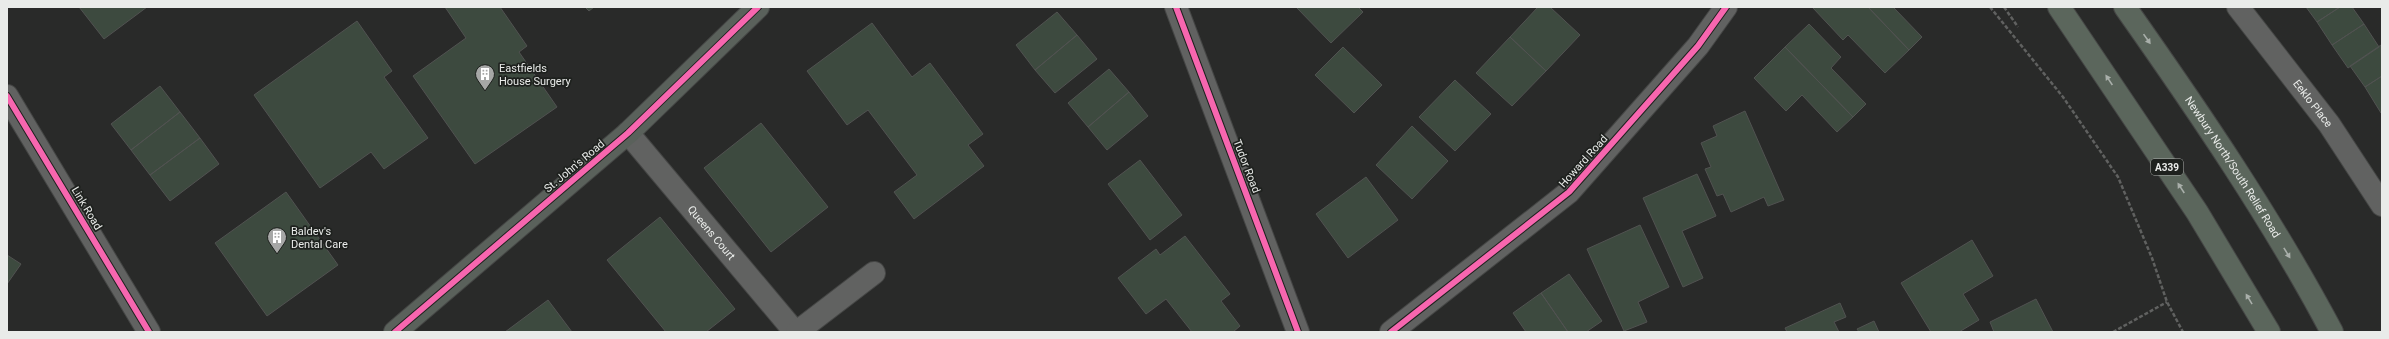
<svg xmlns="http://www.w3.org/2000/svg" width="2389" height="339" viewBox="0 0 2389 339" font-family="Roboto,sans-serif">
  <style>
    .building { fill: #3d4a3f; stroke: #515251 }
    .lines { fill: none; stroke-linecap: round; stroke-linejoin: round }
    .minor-casing { stroke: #454645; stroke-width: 24 }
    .major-casing { stroke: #454645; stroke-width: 24 }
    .highway-casing { stroke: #454645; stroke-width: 24 }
    .path { stroke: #606160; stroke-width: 2.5; stroke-dasharray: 4 2; stroke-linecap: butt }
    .minor { stroke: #616261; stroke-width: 22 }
    .major { stroke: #5a615b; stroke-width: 22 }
    .highway { stroke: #5b665c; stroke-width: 22 }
    .cycleway-casing { stroke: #1e211e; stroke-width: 8 }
    .cycleway { stroke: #f766af; stroke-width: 6 }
    .oneway { fill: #a9afaa }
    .labels { text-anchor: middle; stroke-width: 3.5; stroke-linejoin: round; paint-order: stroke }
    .shield { fill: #1e211e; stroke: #acaeac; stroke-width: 1 }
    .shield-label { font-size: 10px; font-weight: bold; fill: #e9ebe9 }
    .poi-label { font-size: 11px; fill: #e9ebe9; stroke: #1e211e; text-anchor: start }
    .street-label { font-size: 11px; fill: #e9ebe9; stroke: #1e211e }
  </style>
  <rect width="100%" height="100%" fill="#292a29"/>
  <path class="building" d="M79,7h68l-43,32z
    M445,7h55l27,39 -8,6 38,55 -82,57 -62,-88 53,-38z
    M585,7h9l-5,4z
    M1296,7h62l5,5 -32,31z
    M1538,7h12l30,28 -34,36 -36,-34z
    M1814,7h54l41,43 -24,23 -37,-38 -5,5 -30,-32z
    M1868,7h25l29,30 -13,13z
    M2306,7h34l-23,15z
    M2340,7h12l12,17 -32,21 -15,-23z
    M1057,12l20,23 -42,35 -19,-25z
    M357,21l35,50 -8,6 44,61 -44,31 -13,-17 -51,36 -66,-93z
    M872,23l40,54 18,-14 53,71 -15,11 16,21 -70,53 -20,-27 23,-17 -49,-65 -21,15 -40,-54z
    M1809,24l32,33 -10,11 35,36 -13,13 -68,-70z
    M2364,24l15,23 -31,21 -16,-23z
    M1077,35l20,24 -42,34 -20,-23z
    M1510,37l36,34 -34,35 -36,-33z
    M2381,45l1,31 -17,11 -15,-21z
    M1343,47l39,38 -28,28 -39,-38z
    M1785,47l68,70 -16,15 -35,-37 -16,16 -32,-33z
    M1109,69l20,23 -41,35 -20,-24z
    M2382,76v36l-1,1 -16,-26z
    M1455,80l36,34 -36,37 -36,-34z
    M160,86l20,26 -49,38 -20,-26z
    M1129,92l19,24 -41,34 -19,-23z
    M1745,111l39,89 -16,6 -4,-9 -33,15 -8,-18 -6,2 -12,-27 6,-2 -10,-24 16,-7 -4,-10z
    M180,112l20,26 -50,37 -19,-25z
    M761,123l67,84 -57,45 -67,-84z
    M1412,126l36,35 -36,38 -36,-34z
    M200,138l19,26 -49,37 -20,-26z
    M1140,160l42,55 -32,25 -42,-56z
    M1697,174l19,42 -34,15 21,47 -20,9 -40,-89z
    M1366,177l32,43 -50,38 -32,-44z
    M286,192l52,73 -71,51 -52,-73z
    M660,217l75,92 -29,23h-40l-59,-72z
    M1640,225l29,62 -31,15 9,20 -23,9 -37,-82z
    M1185,236l45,58 -9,7 19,25 -7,6h-41l-26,-33 -20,15 -28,-36 38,-29 4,6z
    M1972,240l21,36 -30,18 16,26 -20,12h-28l-30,-49z
    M7,255l14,9 -14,20z
    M1569,274l33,47 -16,11h-18l-27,-39z
    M1541,293l27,39h-42l-13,-19z
    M2036,299l17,33h-59l-4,-10z
    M548,300l24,32h-67z
    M1840,303l6,14 -12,5 5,10h-52l-2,-4z
    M1874,321l5,11h-20l-2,-3z"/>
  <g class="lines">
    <g class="minor-casing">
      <g id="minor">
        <path d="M1176,7l122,325"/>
        <path id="s1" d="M2238,7l91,117 53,81"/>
        <path d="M7,96l142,236"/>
        <path id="s2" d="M628,133l167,199"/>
        <path d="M797,332l77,-59"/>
        <path d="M1391,332l178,-140 129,-146 28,-39"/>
      </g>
    </g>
    <g class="major-casing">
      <path id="major" d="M395,332l233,-199 130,-126"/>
    </g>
    <g class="highway-casing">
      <g id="highway">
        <path d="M2059,7l138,205 72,120"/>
        <path id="s3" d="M2125,7c74,105 147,212 207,325"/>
      </g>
    </g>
    <path class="path" d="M1990,7l73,90 55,80 34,81 15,44 16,30
      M2004,7l14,20
      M2113,332l54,-30"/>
    <use href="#minor" class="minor"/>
    <use href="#major" class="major"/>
    <use href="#highway" class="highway"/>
    <g class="cycleway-casing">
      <path id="cycleway" d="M1176,7l122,325
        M7,96l142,236
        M395,332l233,-199 130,-126
        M1391,332l178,-140 129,-146 28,-39"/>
    </g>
    <use href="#cycleway" class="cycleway"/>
  </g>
  <defs><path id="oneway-solid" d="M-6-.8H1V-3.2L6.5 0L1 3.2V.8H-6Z"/></defs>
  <g class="oneway">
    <use href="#oneway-solid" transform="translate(2147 39) rotate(55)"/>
    <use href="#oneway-solid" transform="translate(2109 80) rotate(-124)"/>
    <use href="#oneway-solid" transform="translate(2181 188) rotate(-123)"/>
    <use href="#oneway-solid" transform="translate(2287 253) rotate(58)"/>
    <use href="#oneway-solid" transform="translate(2249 299) rotate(-121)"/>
  </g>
  <defs>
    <g id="building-pin" transform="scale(1)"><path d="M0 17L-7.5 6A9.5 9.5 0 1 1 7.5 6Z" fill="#a6a7a6" stroke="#1e211e"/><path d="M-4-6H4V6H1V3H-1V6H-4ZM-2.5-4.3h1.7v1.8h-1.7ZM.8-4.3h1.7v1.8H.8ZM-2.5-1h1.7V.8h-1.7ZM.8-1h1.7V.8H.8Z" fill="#fff"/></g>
  </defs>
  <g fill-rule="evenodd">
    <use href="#building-pin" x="485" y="74"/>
    <use href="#building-pin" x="277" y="237"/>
  </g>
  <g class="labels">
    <rect class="shield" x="2151" y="159" width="32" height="16" rx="3"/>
    <g class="shield-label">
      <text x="2167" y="171">A339</text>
    </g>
    <g class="poi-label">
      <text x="499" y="72">Eastfields<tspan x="499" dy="13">House Surgery</tspan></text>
      <text x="291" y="235">Baldev's<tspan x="291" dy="13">Dental Care</tspan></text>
    </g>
    <g class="street-label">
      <text dy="4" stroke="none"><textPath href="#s1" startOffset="122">Eeklo Place</textPath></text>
      <text transform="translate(1583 161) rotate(-48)" y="4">Howard Road</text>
      <text transform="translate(574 166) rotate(-40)" y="4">St. John's Road</text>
      <text transform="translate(1247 166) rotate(69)" y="4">Tudor Road</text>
      <text dy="4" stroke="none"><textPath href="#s3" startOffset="193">Newbury North/South Relief Road</textPath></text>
      <text transform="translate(87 208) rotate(59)" y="4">Link Road</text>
      <text dy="4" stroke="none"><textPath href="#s2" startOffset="130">Queens Court</textPath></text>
    </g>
  </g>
  <rect width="2389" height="339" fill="none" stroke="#e9ebe9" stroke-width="16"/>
</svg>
